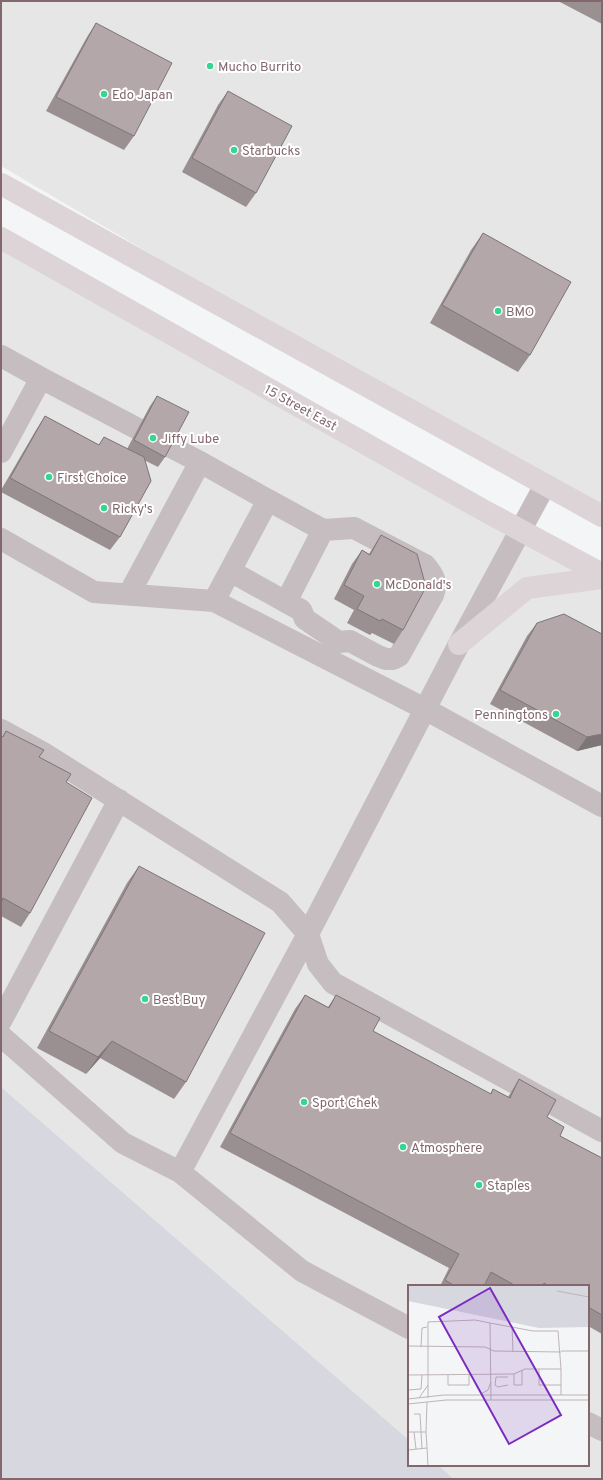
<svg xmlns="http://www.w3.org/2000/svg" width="603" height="1480" viewBox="0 0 603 1480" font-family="Overpass,sans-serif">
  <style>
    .built { fill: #e6e6e7 }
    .green { fill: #d7d8df }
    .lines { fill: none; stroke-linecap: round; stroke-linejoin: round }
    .minor { stroke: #c5bdbf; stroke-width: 22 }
    .major { stroke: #dcd4d6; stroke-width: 22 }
    .wall { fill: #9a9092 }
    .shaded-wall { fill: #7d7577 }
    .building { fill: #b3a7aa; stroke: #7d7577 }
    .poi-dot { fill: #34d692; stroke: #fff; stroke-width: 1.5 }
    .labels { text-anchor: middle; stroke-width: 4; stroke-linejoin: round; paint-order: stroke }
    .poi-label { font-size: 13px; fill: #82676d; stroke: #fff; text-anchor: start }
    .street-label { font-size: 13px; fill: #82676d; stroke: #fff }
    .inset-road { fill: none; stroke: #bfb4b7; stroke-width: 1 }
    .view { fill: #7b2cbf; fill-opacity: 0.15; stroke: #7b2cbf; stroke-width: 2 }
    .inset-edge { fill: none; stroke: #82676d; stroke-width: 2 }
  </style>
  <rect width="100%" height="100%" fill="#f3f5f6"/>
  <path class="built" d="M1,1h601v515l-57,-31 -544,-319z
    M1,238l601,337v904h-148l-16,-14h150v-179h-179v154l-408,-353z"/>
  <path class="green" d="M1,1087l408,353v25h29l16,14h-453z"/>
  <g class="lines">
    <path class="minor" d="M1,356l40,22 -40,74
      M41,378l97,51
      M169,446l31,16
      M1,539l93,53 120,9 211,108 177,97
      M230,571l56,31 37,-72 -55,-30
      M129,594l71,-132 68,38 -54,101
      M286,602l15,8 4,9 34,23 11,-1 28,15 8,3h7l6,-3 34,-61c5,-13 0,-21 -8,-30l-71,-37 -31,2
      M1,730l44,24 235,148 28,32 10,30 15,19 269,148
      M1,1021l118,-221
      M1,1036l122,107 57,29
      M409,1328l-107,-57 -122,-99 128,-238 151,-290 86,-159
      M588,1423l14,7"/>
    <path class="major" d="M1,184l601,332
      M1,238l482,272 119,64
      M459,644l68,-56 75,-10"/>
  </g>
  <path class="wall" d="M558,1h44v23z
    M96,23l38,113 -10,14 -78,-39 41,-74z
    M228,91l28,102 -10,14 -64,-35 36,-67z
    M483,233l47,122 -12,17 -88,-49 41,-73z
    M157,396l8,61 -7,10 -14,-7 -24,77 -10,13 -109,-58v-2l35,-60 9,-14 54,29 5,-8 23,12 23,-43z
    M381,535l22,95 -9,14 -22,-11 -2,2 -23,-12 7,-13 -20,-11 18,-35 10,-14 7,4z
    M537,623l65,122 -25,6 -87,-47 37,-68z
    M6,731l33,26 27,25 -36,131 -9,14 -20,-11v-180l1,1z
    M139,866l47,216 -12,17 -74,-41 -14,16 -49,-26 90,-165z
    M305,995l23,12 8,-12 37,36 117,63 3,-5 15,8 11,-18 41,57 42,22v176l-14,-8v-40h-148l9,-18 -229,-121 75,-138z"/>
  <path class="shaded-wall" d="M602,734v11l-25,6 10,-14z
    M112,1041l-12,17 -14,16 12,-17z"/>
  <path class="building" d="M96,23l76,40 -38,73 -78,-39z
    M228,91l64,35 -36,67 -64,-35z
    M483,233l88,49 -41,73 -88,-50z
    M157,396l32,16 -24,45 -31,-17z
    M45,416l54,29 5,-8 40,20 7,24 -31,56 -110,-59z
    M381,535l36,19 9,33 -23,43 -21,-11 -2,2 -23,-12 7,-13 -20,-11 18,-35 8,5z
    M564,614l38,20v100l-15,3 -87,-47 37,-67z
    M6,731l38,19 -5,7 32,17 -5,8 26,16 -62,115 -27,-15 -2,5v-167l2,1z
    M139,866l126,67 -79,149 -74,-41 -14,16 -49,-26z
    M305,995l24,13 7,-13 44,23 -7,13 118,63 2,-5 17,9 9,-19 37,21 -9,17 17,10 -4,9 42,22v157l-14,-8v-21h-39l-5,-3 -1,3h-27l-25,-14 -7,14h-29l-10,-6 14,-26 -229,-121z"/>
  <g class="poi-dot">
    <circle cx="210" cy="66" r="4"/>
    <circle cx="104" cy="94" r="4"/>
    <circle cx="234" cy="150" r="4"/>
    <circle cx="498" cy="311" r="4"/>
    <circle cx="153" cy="438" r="4"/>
    <circle cx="49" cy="477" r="4"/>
    <circle cx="104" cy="508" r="4"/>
    <circle cx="377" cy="584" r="4"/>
    <circle cx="556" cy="714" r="4"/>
    <circle cx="145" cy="999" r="4"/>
    <circle cx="304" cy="1102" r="4"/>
    <circle cx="403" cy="1147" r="4"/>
    <circle cx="479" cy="1185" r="4"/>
  </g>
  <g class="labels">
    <g class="poi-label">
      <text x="218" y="71">Mucho Burrito</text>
      <text x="112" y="99">Edo Japan</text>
      <text x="242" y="155">Starbucks</text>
      <text x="506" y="316">BMO</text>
      <text x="161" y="443">Jiffy Lube</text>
      <text x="57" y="482">First Choice</text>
      <text x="112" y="513">Ricky's</text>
      <text x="385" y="589">McDonald's</text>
      <text x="548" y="719" text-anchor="end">Penningtons</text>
      <text x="153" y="1004">Best Buy</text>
      <text x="312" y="1107">Sport Chek</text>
      <text x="411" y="1152">Atmosphere</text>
      <text x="487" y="1190">Staples</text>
    </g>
    <g class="street-label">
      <text transform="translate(301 407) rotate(29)" y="5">15 Street East</text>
    </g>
  </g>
  <g transform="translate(408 1285)">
    <rect width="181" height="181" fill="#f3f5f6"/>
    <path d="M0,0h181v42l-50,1 -131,-27z" fill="#d7d8df"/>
    <path class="inset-road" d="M149,6l32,6M104,41l1,26M0,61l77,1 9,4 67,1M13,62l1,-19 5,-1M153,66h28M131,84v16h22M153,84v26M106,89v11h8v-15M0,90l106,-1 11,-5h36l-3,-38h-25l-43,-8M40,90v10h21v-10M100,92h-12l-1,8 3,2 10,-2M0,105l13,-1 1,-14M73,109l7,-4 3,-8M11,113l9,-13M20,113v-76l47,-2 15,3 1,77M0,114l36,-4h145M0,119l38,-4h143M6,129h6l2,35M0,147h18l1,-30M6,147l2,17M19,163l1,18M0,165l19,-2 -1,-16"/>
    <path class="view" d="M82,3l71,127 -52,29 -70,-127z"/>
    <rect width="181" height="181" class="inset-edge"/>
  </g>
  <rect width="603" height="1480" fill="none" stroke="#82676d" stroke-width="4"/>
</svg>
